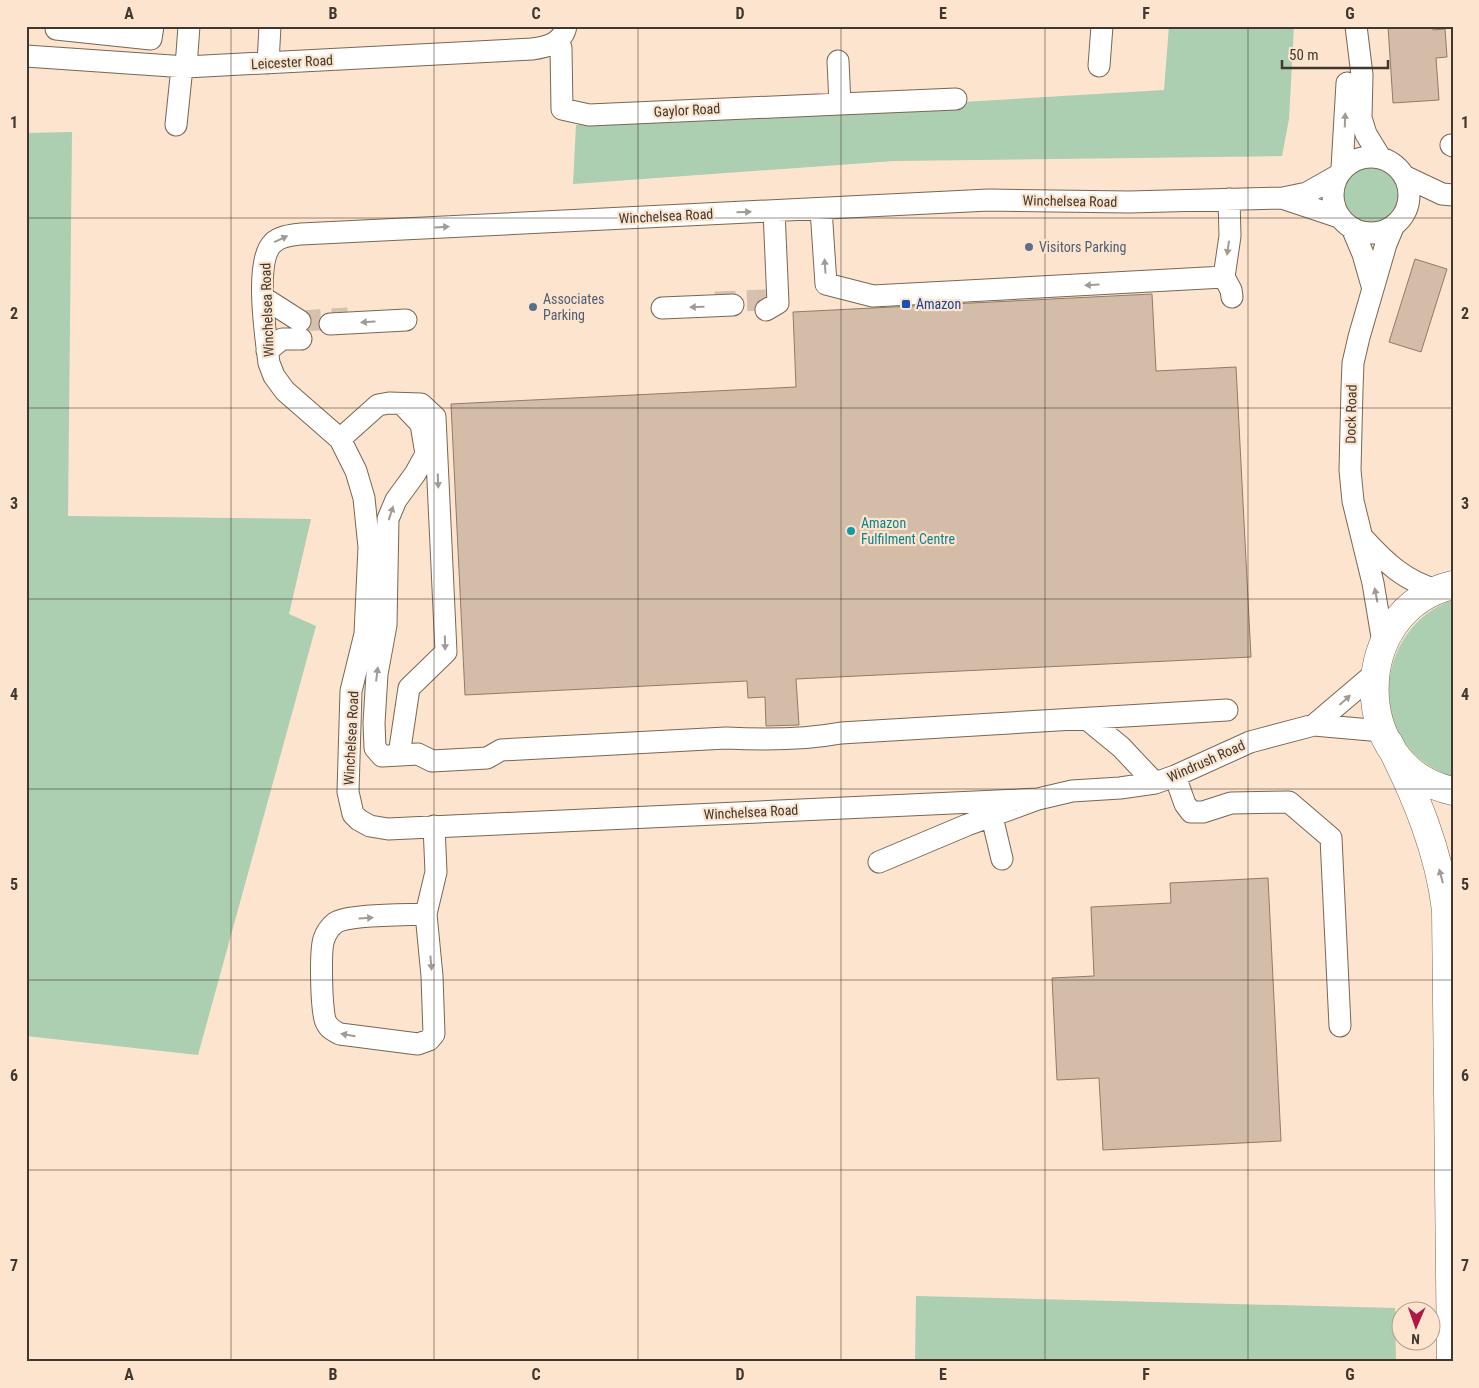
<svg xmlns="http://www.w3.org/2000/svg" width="1479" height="1388" viewBox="0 0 1479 1388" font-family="'Roboto Condensed',sans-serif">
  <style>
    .green { fill: #acceb1 }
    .building { fill: #d3bda8; stroke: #907b68 }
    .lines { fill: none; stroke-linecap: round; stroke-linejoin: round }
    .minor-tunnel { stroke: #d6c1ae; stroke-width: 21; stroke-dasharray: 21 11; stroke-linecap: butt }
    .minor-casing { stroke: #7a6653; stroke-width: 23 }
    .highway-casing { stroke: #7a6653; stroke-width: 29 }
    .minor { stroke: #fff; stroke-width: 21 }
    .highway { stroke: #fff; stroke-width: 28 }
    .oneway { fill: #a09b96 }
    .grid { fill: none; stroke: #40372e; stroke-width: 1; stroke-opacity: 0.55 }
    .service-dot { fill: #5c6f8a; stroke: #fce4ce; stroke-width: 2 }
    .transit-dot { fill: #1a4fb4; stroke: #fce4ce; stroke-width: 2 }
    .culture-dot { fill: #0f9aa8; stroke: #fce4ce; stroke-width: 2 }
    .labels { text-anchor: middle; stroke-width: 4.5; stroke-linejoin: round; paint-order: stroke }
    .street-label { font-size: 14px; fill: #40372e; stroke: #fce4ce }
    .service-label { font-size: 14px; fill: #4e5e75; stroke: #fce4ce; text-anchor: start }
    .transit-label { font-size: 14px; fill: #164399; stroke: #fce4ce; text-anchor: start }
    .culture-label { font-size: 14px; fill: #0d838f; stroke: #fce4ce; text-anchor: start }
    .neatline { fill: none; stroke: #40372e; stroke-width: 2 }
    .grid-label { font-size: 16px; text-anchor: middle; font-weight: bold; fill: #40372e }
  </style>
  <rect width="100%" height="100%" fill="#fce4ce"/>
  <path class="green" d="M1169,26h125l-5,93 -7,37 -388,5 -321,23 3,-59 588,-35z
    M72,132l-4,384 243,3 -22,95 27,12 -118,429 -172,-19v-903z
    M1343 194a29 29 0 1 1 58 0a29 29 0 1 1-58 0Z
    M1453,600v178c-17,-8 -32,-15 -44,-30 -41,-50 -16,-128 44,-148z
    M916,1296l479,12 1,54h-481z"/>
  <path class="building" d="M1388,26h45v4l12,-1 2,28 -11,1 3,42 -46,3z
    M1415,259l32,10 -26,83 -32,-10z
    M1152,294l4,77 80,-4 15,290 -455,22 3,46 -33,1 -1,-29 -17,1 -1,-17 -282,14 -14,-291 345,-17 -3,-75z
    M1268,878l13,263 -178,9 -4,-72 -42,2 -5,-102 42,-2 -3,-69 80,-4 -1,-20z"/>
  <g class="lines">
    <path class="minor-tunnel" d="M715,302l51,-2
      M300,321l48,-3"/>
    <g class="minor-casing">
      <path id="minor" d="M1356,26l6,49 -1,43 5,16 14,23
        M56,29l95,10 2,-13
        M557,41l4,7 1,61 27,6 251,-11 -2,-43
        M26,56l160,11 346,-18c15,-2 31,-6 34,-23
        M268,63l2,-37
        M1099,66l3,-40
        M186,67l3,-41
        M840,104l116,-5
        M176,125l6,-58
        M1451,145l2,1
        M1333 195a38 38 0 1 1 76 0a38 38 0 1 1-76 0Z
        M1342,168l5,-85
        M1406,177l36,17 11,1
        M1285,199l54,18
        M821,209l5,75 47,12 351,-19 6,-41 -1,-37
        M1352,228l11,26 10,35
        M1224,277l7,13 1,7
        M264,298l36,23
        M662,308l71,-3
        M766,310l12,-7 -4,-92
        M330,324l76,-4
        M267,351l15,-12h19
        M403,405l18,19 5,30 -11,20 -19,26 -8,19 -2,106 -9,49 -3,49 1,25 7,8 36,-2 14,7 55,-3 14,-8 225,-12c39,2 77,2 115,-5l386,-23
        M340,439l38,-34 11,-2 32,1 14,13 11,235 -37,36 -10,67
        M1364,539c22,24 41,42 73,51
        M1383,643l-10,-60 -20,-82 -3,-31 2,-81 1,-26 6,-26 27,-93 8,-19
        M1088,720l33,27 34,36
        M1314,725l60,-51
        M1175,776l10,28 6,8h12l28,-9 58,-1 42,36 9,188
        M1038,799l-650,30 -18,-3 -11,-6 -6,-6 -5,-22 3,-101 14,-57 4,-87 -5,-49 -8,-27 -16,-32 -55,-48 -11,-15 -5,-13c-3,-24 -15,-103 4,-120 7,-7 19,-8 28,-9l688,-34 140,2 154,-4 24,-5 30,-17
        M992,817l10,42
        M879,862l88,-37 71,-26 34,-8 48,-3 35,-5 20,-7 75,-34 64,-17 68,6
        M426,914c-19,1 -78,0 -91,9 -5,4 -9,10 -11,16 -4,10 -3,74 2,83 3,7 8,9 14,12l78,10 11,-4 5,-6 -2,-58 -6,-62 10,-42 -2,-46"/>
    </g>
    <g class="highway-casing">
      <path id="highway" d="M1453,585c-104,24 -105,184 0,206
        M1389,743c27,53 50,108 57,167l5,452"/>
    </g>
    <use href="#minor" class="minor"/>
    <use href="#highway" class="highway"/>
  </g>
  <defs><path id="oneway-solid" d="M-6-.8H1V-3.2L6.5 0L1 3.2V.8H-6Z" transform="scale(1.25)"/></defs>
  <g class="oneway">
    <use href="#oneway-solid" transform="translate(1345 120) rotate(-88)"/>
    <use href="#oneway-solid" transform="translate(744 212) rotate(-2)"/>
    <use href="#oneway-solid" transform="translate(442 227) rotate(-3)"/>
    <use href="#oneway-solid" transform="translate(281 239) rotate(-25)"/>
    <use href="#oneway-solid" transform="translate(1228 248) rotate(98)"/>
    <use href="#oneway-solid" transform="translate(825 266) rotate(-94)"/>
    <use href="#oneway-solid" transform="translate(1092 285) rotate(177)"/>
    <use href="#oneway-solid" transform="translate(697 307) rotate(178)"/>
    <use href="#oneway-solid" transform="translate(368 322) rotate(177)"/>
    <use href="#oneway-solid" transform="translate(438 481) rotate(88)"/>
    <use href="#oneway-solid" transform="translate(391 513) rotate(-72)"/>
    <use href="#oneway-solid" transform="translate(1376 595) rotate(-101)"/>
    <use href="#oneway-solid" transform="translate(445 643) rotate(89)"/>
    <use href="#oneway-solid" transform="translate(377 674) rotate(-83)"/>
    <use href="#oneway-solid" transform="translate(1345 700) rotate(-42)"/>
    <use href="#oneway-solid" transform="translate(1441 876) rotate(-105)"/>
    <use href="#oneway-solid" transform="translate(366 918) rotate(-3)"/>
    <use href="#oneway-solid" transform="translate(431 963) rotate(85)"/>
    <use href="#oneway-solid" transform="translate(348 1035) rotate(-170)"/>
  </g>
  <path class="grid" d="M231,26v1336M434,26v1336M638,26v1336M841,26v1336M1045,26v1336M1248,26v1336M26,218h1427M26,408h1427M26,599h1427M26,789h1427M26,980h1427M26,1170h1427"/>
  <g class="service-dot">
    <circle cx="1029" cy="247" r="5"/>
    <circle cx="533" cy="307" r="5"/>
  </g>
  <rect class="transit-dot" x="901" y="299" width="10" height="10" rx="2.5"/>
  <circle class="culture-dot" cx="851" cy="531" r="5"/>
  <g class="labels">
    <g class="street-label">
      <text transform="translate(292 62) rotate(-3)" y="5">Leicester Road</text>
      <text transform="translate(687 110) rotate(-3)" y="5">Gaylor Road</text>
      <text transform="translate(1070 201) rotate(1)" y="5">Winchelsea Road</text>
      <text transform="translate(666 216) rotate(-3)" y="5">Winchelsea Road</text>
      <text transform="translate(267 310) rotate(-92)" y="5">Winchelsea Road</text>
      <text transform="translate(1351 414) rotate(-89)" y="5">Dock Road</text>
      <text transform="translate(351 738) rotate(-87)" y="5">Winchelsea Road</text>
      <text transform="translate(1206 761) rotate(-24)" y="5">Windrush Road</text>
      <text transform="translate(751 812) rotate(-3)" y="5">Winchelsea Road</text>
    </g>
    <g class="service-label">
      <text x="1039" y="252">Visitors Parking</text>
      <text x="543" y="304">Associates<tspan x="543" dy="16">Parking</tspan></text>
    </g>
    <g class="transit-label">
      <text x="916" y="309">Amazon</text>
    </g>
    <g class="culture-label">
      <text x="861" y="528">Amazon<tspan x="861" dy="16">Fulfilment Centre</tspan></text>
    </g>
  </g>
  <rect width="1479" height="1388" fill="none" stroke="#fce4ce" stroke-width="55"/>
  <g transform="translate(1416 1326) rotate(182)"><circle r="24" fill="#fce4ce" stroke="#b19f8e"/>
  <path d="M0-4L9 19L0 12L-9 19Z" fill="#ad1947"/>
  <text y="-8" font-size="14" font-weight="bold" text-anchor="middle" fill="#40372e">N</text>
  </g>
  <path d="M1282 60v8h106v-8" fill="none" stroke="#40372e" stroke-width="2.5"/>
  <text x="1289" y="60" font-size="15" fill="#40372e" stroke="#fce4ce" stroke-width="4" paint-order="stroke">50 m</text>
  <rect x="28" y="28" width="1424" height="1332" class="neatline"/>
  <g class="grid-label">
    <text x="129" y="19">A</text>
    <text x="333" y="19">B</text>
    <text x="536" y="19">C</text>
    <text x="740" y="19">D</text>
    <text x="943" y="19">E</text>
    <text x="1146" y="19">F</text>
    <text x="1350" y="19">G</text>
    <text x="14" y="128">1</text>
    <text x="1465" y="128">1</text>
    <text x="14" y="319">2</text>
    <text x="1465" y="319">2</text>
    <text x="14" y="509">3</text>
    <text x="1465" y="509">3</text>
    <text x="14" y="700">4</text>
    <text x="1465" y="700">4</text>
    <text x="14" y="890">5</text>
    <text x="1465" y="890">5</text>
    <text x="14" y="1081">6</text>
    <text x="1465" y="1081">6</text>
    <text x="14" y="1271">7</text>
    <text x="1465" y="1271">7</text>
    <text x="129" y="1380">A</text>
    <text x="333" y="1380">B</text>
    <text x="536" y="1380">C</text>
    <text x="740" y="1380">D</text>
    <text x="943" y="1380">E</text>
    <text x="1146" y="1380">F</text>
    <text x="1350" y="1380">G</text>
  </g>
</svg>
